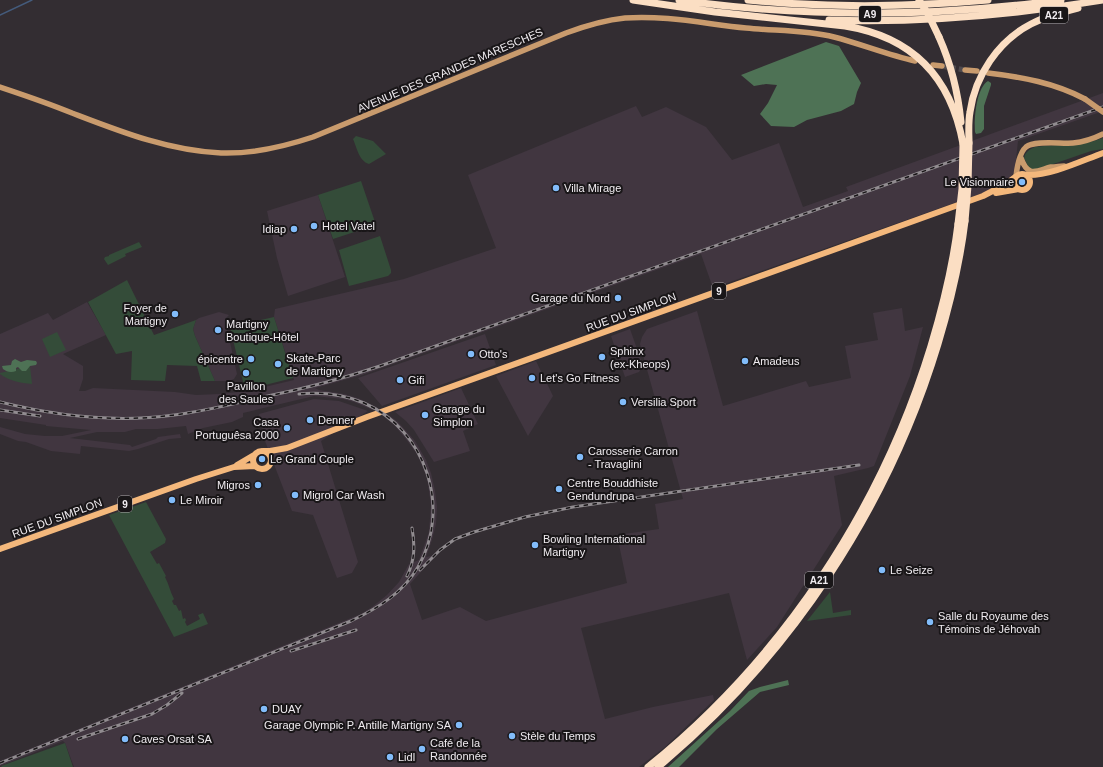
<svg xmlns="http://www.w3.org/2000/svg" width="1103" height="767" viewBox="0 0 1103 767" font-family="Arial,sans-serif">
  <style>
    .built { fill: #413640 }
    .green { fill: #344c39 }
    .forest { fill: #4e7255 }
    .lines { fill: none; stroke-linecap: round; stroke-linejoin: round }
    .stream { stroke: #445b7c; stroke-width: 1.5 }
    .secondary-tunnel { stroke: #4f4a4e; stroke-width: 5.5; stroke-dasharray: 5.5 3; stroke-linecap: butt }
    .secondary { stroke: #c99b6d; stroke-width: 5.5 }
    .primary { stroke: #f4b87c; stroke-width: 6 }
    .highway { stroke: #fbdec3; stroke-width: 7 }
    .rail-casing { stroke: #918c90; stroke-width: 3 }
    .rail { stroke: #191618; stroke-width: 1.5; stroke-dasharray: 4.5; stroke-linecap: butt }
    .secondary-bridge { stroke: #c99b6d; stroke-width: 5.5 }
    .highway-bridge { stroke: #fbdec3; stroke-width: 7 }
    .poi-dot { fill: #82bcfa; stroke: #191618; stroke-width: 1.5 }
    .labels { text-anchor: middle; stroke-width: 4; stroke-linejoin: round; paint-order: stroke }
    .shield { fill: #191618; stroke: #b0acaf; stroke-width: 1 }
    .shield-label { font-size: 10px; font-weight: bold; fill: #f0ecf0 }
    .street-label { font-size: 11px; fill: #f0ecf0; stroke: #191618 }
    .poi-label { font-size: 11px; fill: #f0ecf0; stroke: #191618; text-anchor: start }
  </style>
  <rect width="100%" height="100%" fill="#332d32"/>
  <path class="built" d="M1103,93v18l-85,30 -3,28 -3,7 -15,12 -284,100 -12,-34 -339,121 -47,13 4,2 25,4 16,5 18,9 -5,2 -19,-8 -11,-3 -29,-3 -71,17v4l-11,5 -29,6 -15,6 -2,-8 -28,3h-22l-11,3h-28l-27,6 60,7 2,2 24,-8 2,-2 22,-3 1,4 -12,1 -31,10 -9,2 -48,-5 -1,8 -29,-3 -25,-9 -8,-1 -18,-7v-7l25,7 20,2h17l29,-6 -45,-4v-1l-46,-7v-84l48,-21 5,7 34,-18 19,33 -43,19 20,12v13l-4,12h6l8,-3 82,4 21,3 23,-1 29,-3 46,-11 -20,-63 1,-8 129,-30 92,-31 -28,-73 168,-69 6,11 24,-10 40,20 26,33 47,-17 24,64 45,-16 -2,-4z
    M318,195l27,82 -57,19 -11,-38 -10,-47z
    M902,308l3,23 18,-4 -13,49 -36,90 -6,2 -34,8 8,49 -65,102 -30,33 -18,-67 -148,35 24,91 48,-12 60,-12 1,5 -49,47 -26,20h-565l-9,-24 -2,-2 -63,25v-5l361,-147 11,-7 15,-12 12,-13 10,-18 10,-4 10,-28 2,-27 -4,-28 -10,-23 -11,-15 -11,-13 -10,-9 5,-1 8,6 17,19 11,19 5,13 4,18 2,16 -1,17 -4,16 -6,17 10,-2 -26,29 12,36 38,-13 26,14 141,-38 -10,-48 42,-6 -4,-25 28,-5 -42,-151 -1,-4 2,-7 5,-8 50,-18 26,95 83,-25 3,6 42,-9 -6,-32 33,-6 -5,-27z
    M219,312l10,3 -4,4 1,5 11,50 -3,5 -5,2h-14l-20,-45 -2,-7 3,-9 3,-2z
    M630,329l12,34v4l-3,5 -14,5 -14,-41z
    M485,334l11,31 -114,41 -24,-28z
    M536,361l17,35 -25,40 -32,-60z
    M461,388l17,36 -15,7 7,20 -36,11 -20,-32 -8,-9 -11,-9z
    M314,399l25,2 29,10 -47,30 37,121 -6,11 -15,5 -24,-63 -21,-4 -27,-70 -6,-27z"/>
  <path class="green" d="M356,136l17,5 13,13 -17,10c-10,-3 -12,-16 -16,-25z
    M1103,138v11l-12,2 -55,19 -7,-2 -5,-10c1,-6 6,-9 11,-11 23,-3 46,0 68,-9z
    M361,181l15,44 -43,14 -15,-44z
    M380,236l11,34v3l-3,3 -39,10 -10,-36z
    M139,242l3,5 -17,7 1,2 -18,9 -4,-6 1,-2 4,-1v-1z
    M127,280l27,55 42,-15 -3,9 2,7 20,45h-14l-4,-15 -30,-1 -2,16 -34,-1 1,-29 -16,3 -28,-52z
    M274,317l19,61 -48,12 -15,-63z
    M57,332l9,18 -16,7 -8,-18z
    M30,366l2,18c-12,-1 -22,-3 -32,-10v-1z
    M146,502l20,37 -1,4 -15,9 7,12 2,-1 7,13 -1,1c4,7 5,15 9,22l-2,2 2,4h2l3,6 2,-1 2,9 2,-1 1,2 -1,2 2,4 13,-7 -2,-4 5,-2 5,11 -34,13 -65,-122z
    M830,592l3,21 18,-3v5l-44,6z
    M65,743l8,24h-71l-1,-1z"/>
  <path class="forest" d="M826,42l13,4 22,37 -4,9 -3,12 -13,7 -34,9 -13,7 -23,-1 -11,-12 8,-11 9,-18 -11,-1 -12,2 -13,-11z
    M988,81l3,2v2l-7,21v23l-3,4 -5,1 -1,-2c-1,-12 1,-44 13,-51z
    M15,359l6,3 6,-2 9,1 1,2 -1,2 -6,1 -4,5h-4l-4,-4 -2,1v3c-5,2 -9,1 -13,-2l-1,-3 9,-1 1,-4z
    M788,680l1,5 -29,7 -43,37 -38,38h-11l62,-56 19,-20 11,-4z"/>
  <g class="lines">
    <path class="stream" d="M0,15l32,-15"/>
    <path class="secondary-tunnel" d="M942,66l23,4"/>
    <path class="secondary" d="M933,65l9,1
      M965,70l12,1
      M988,73c34,4 67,10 97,26
      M0,87c24,8 48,16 72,26 47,18 97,38 149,40 31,1 62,-6 92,-16l253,-104c19,-7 39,-13 59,-15 40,-3 81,6 121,10 29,3 59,2 88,9 27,7 54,18 81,24
      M1021,158c7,20 15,13 30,9 5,0 9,-1 13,-1
      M1016,176c1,-8 4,-24 10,-29 9,-7 35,-3 47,-4 11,-1 20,-4 30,-9"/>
    <path class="primary" d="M1014 182a8 8 0 1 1 16 0a8 8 0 1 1-16 0Z
      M1027,175c23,1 54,-14 76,-22
      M996,193l23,-4
      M253 460a9 9 0 1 1 18 0a9 9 0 1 1-18 0Z
      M264,451h6l17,-3 80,-31 455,-163 161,-58 23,-12 9,-7
      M237,465l17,-10
      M0,549l196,-70 38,-12 21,-1"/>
    <path class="highway" d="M633,0l82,12 130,14c68,11 106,51 118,118
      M679,0c127,18 255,17 382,0
      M748,0c80,8 161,7 240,0
      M829,20c91,3 184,-5 274,-20
      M939,37c12,27 19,55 22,85
      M969,143c0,-10 -1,-20 1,-31 5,-36 28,-71 61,-88 15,-8 31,-12 47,-16
      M648,767c134,-108 233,-257 283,-421 12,-40 22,-81 27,-122
      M658,767c132,-111 230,-258 280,-423 12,-40 22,-81 27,-123"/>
    <g class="rail-casing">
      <path id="rail" d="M0,402c56,14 116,21 174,13 30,-4 60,-11 89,-18 40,-8 79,-18 117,-31l723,-259
        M0,410l40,6
        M420,570l20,-20 15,-11 19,-7 51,-15 48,-10 286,-42
        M407,576c8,-16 8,-31 5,-48
        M291,651l65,-21
        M78,739l74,-25 15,-9 15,-12
        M0,763l351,-142c27,-13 52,-28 67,-54 34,-59 8,-137 -54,-164 -21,-9 -43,-11 -65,-9"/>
    </g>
    <use href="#rail" class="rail"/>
    <path class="secondary-bridge" d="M1085,99l18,13"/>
    <path class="highway-bridge" d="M919,0l9,14 11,23
      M965,221l3,-35 1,-43
      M958,224l4,-35 1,-45"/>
  </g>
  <g class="poi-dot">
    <circle cx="1022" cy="182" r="4"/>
    <circle cx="556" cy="188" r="4"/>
    <circle cx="314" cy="226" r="4"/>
    <circle cx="294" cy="229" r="4"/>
    <circle cx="618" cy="298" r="4"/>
    <circle cx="175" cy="314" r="4"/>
    <circle cx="218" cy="330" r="4"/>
    <circle cx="471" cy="354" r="4"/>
    <circle cx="602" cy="357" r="4"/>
    <circle cx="251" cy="359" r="4"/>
    <circle cx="745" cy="361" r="4"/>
    <circle cx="278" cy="364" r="4"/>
    <circle cx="246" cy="373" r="4"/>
    <circle cx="532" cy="378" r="4"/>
    <circle cx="400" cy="380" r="4"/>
    <circle cx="623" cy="402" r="4"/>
    <circle cx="425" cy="415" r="4"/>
    <circle cx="310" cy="420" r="4"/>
    <circle cx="287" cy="428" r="4"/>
    <circle cx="580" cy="457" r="4"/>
    <circle cx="262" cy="459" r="4"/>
    <circle cx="258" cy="485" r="4"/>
    <circle cx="559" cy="489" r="4"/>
    <circle cx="295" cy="495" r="4"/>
    <circle cx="172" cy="500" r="4"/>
    <circle cx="535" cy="545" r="4"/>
    <circle cx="882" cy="570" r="4"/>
    <circle cx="930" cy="622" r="4"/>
    <circle cx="264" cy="709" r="4"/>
    <circle cx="459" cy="725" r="4"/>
    <circle cx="512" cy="736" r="4"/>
    <circle cx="125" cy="739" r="4"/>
    <circle cx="422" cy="749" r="4"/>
    <circle cx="390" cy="757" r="4"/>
  </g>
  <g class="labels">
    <g class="shield">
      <rect x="859" y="6" width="22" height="16" rx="3"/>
      <rect x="1040" y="7" width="28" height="16" rx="3"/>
      <rect x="712" y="283" width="14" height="16" rx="3"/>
      <rect x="118" y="496" width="14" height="16" rx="3"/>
      <rect x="805" y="572" width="28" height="16" rx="3"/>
    </g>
    <g class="shield-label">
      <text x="870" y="18">A9</text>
      <text x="1054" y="19">A21</text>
      <text x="719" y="295">9</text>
      <text x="125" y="508">9</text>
      <text x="819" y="584">A21</text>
    </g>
    <g class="street-label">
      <text transform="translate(450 70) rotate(-23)" y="4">AVENUE DES GRANDES MARESCHES</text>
      <text transform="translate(631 312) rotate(-20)" y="4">RUE DU SIMPLON</text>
      <text transform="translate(57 518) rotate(-20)" y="4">RUE DU SIMPLON</text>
    </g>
    <g class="poi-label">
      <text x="1014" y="186" text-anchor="end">Le Visionnaire</text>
      <text x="564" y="192">Villa Mirage</text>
      <text x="322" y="230">Hotel Vatel</text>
      <text x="286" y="233" text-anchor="end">Idiap</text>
      <text x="610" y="302" text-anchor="end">Garage du Nord</text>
      <text x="167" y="312" text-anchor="end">Foyer de<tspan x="167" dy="13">Martigny</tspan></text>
      <text x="226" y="328">Martigny<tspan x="226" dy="13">Boutique-Hôtel</tspan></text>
      <text x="610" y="355">Sphinx<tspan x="610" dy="13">(ex-Kheops)</tspan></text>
      <text x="479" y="358">Otto's</text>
      <text x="286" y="362">Skate-Parc<tspan x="286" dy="13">de Martigny</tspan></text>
      <text x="243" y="363" text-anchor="end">épicentre</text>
      <text x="753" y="365">Amadeus</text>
      <text x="540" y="382">Let's Go Fitness</text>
      <text x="408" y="384">Gifi</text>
      <text x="246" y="390" text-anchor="middle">Pavillon<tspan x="246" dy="13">des Saules</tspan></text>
      <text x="631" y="406">Versilia Sport</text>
      <text x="433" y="413">Garage du<tspan x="433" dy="13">Simplon</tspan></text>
      <text x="318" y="424">Denner</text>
      <text x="279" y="426" text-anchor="end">Casa<tspan x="279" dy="13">Portuguêsa 2000</tspan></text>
      <text x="588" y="455">Carosserie Carron<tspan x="588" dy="13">- Travaglini</tspan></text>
      <text x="270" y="463">Le Grand Couple</text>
      <text x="567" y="487">Centre Bouddhiste<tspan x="567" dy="13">Gendundrupa</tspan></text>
      <text x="250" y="489" text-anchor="end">Migros</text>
      <text x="303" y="499">Migrol Car Wash</text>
      <text x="180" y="504">Le Miroir</text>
      <text x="543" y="543">Bowling International<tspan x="543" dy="13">Martigny</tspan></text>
      <text x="890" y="574">Le Seize</text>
      <text x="938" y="620">Salle du Royaume des<tspan x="938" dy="13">Témoins de Jéhovah</tspan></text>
      <text x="272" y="713">DUAY</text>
      <text x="451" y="729" text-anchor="end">Garage Olympic P. Antille Martigny SA</text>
      <text x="520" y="740">Stèle du Temps</text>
      <text x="133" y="743">Caves Orsat SA</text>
      <text x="430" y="747">Café de la<tspan x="430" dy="13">Randonnée</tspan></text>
      <text x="398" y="761">Lidl</text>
    </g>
  </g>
</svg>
